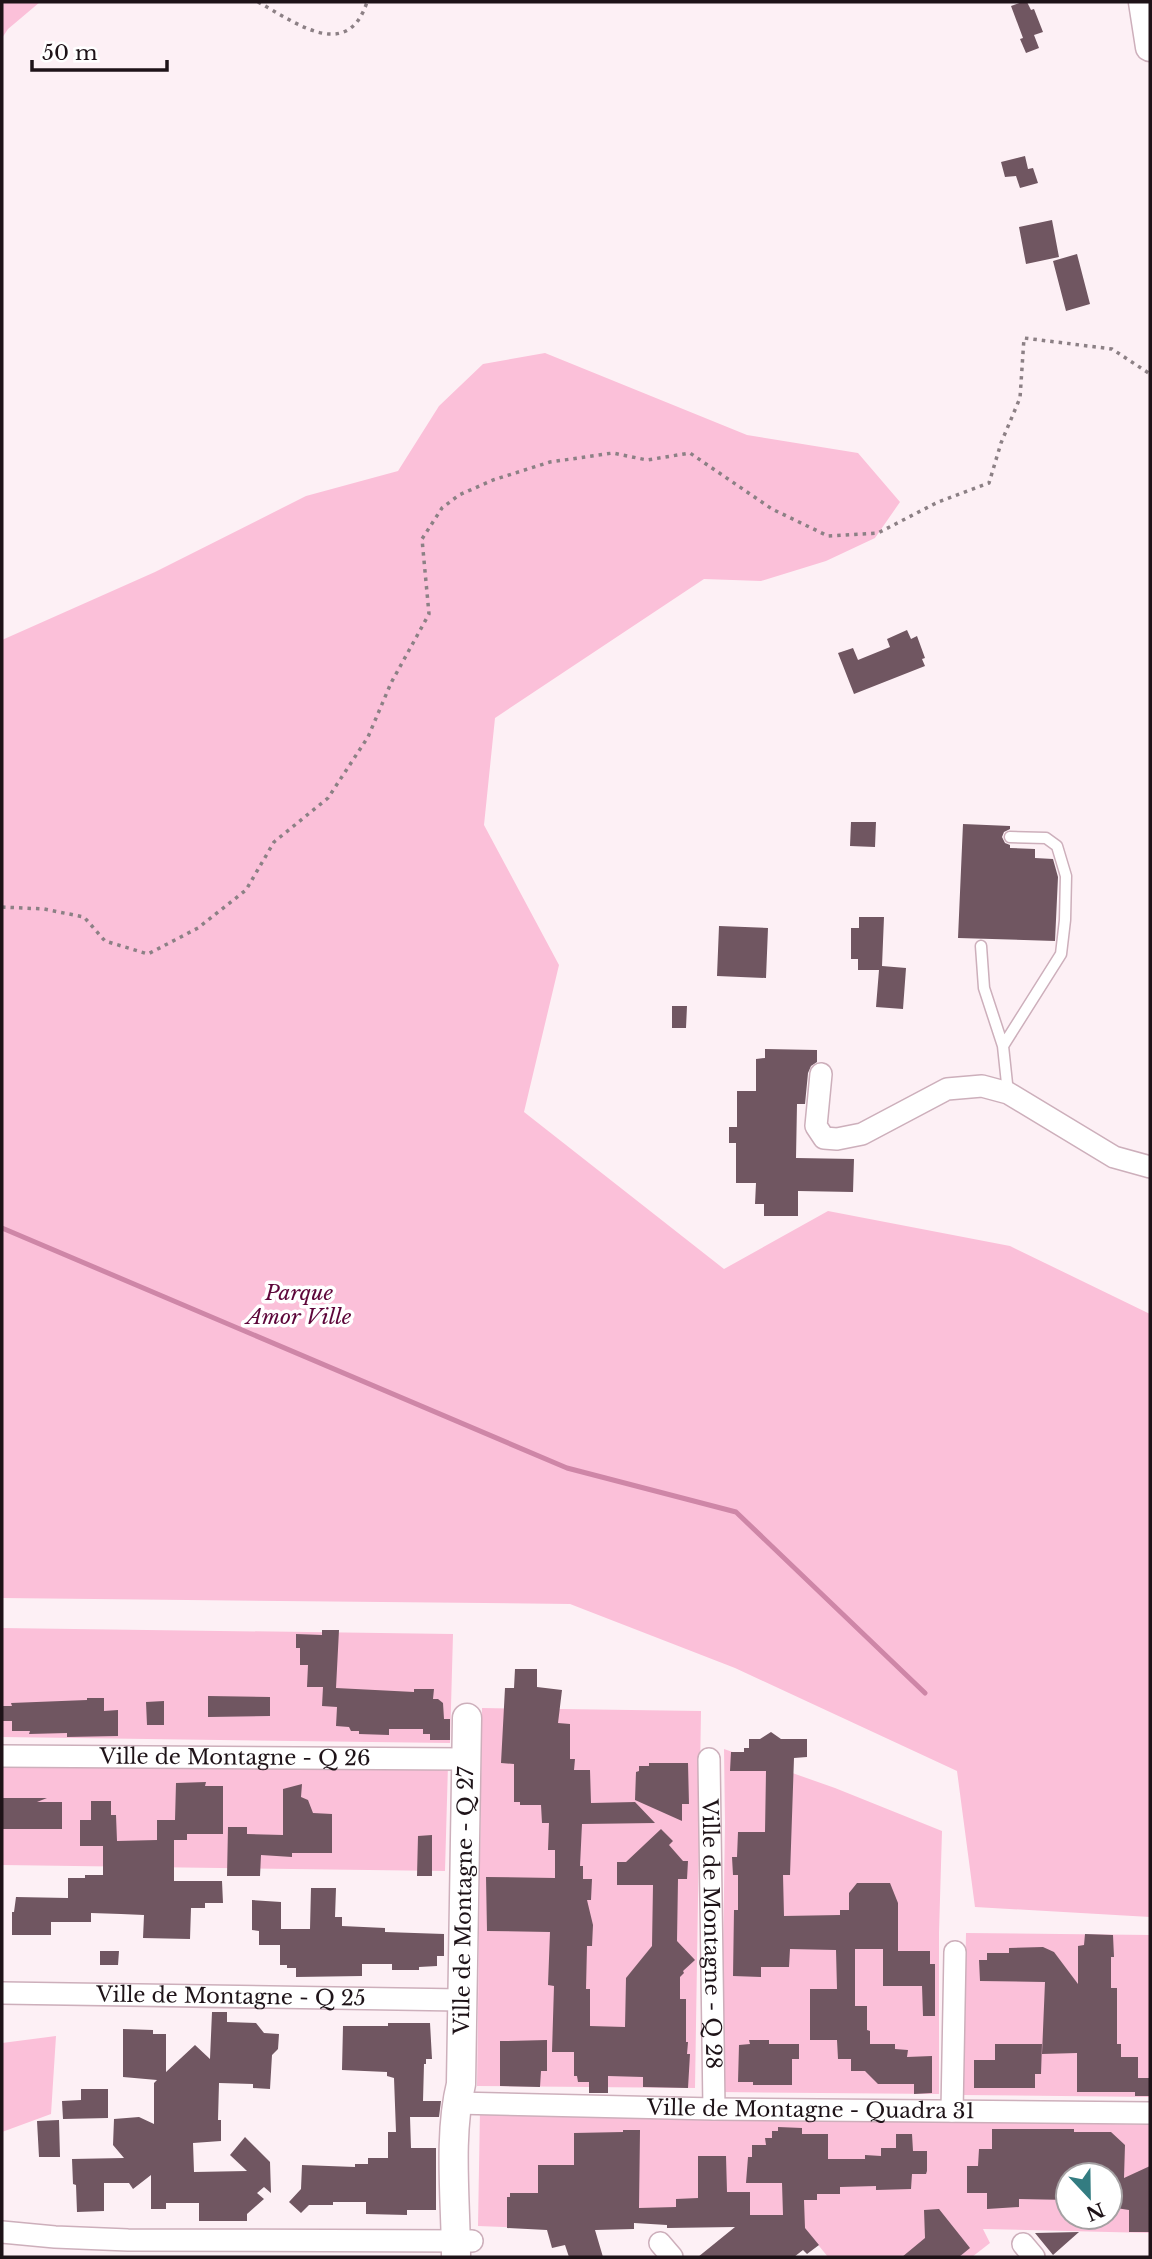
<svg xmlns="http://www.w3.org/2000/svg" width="1152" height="2259" viewBox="0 0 1152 2259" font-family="'Libre Baskerville',serif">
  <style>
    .green { fill: #fbc0d9; fill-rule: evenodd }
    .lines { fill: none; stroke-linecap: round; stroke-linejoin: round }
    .stream { stroke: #ce86a7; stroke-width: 5 }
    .building { fill: #705661 }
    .lane-casing { stroke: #cdafbb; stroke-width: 13 }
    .street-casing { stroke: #cdafbb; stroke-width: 24 }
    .secondary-casing { stroke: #cdafbb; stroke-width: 31 }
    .path { stroke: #8c8085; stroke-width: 3.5; stroke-dasharray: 3.5 5; stroke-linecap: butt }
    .lane { stroke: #fff; stroke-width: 10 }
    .street { stroke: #fff; stroke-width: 21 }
    .secondary { stroke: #fff; stroke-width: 28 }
    .labels { text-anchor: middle; stroke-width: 7; stroke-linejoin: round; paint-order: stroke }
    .park-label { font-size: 21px; font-style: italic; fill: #5d063a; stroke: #fff }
    .street-label { font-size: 21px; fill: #1e1318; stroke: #fff }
  </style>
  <rect width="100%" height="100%" fill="#fdf0f5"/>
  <path class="green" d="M2,2h38l-32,27 -6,9z
    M545,353l202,82 111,18 42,49 -25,36 -49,23 -65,20 -57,-2 -209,139 -11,107 75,140 -35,147 200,157 104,-58 182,35 140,68v603l-175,-10 -18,-136 -222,-103 -165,-64 -568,-6v-958l153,-68 151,-76 92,-25 41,-65 44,-42z
    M2,1628l451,6 -3,109 -448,-6z
    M482,1708l219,3 -6,377 -218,-2z
    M724,1749l111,39 107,43 -3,102v161l-218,-2 4,-270z
    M2,1760l446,5 -3,106 -443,-6z
    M966,1933l184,2v162l-187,-2z
    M56,2036l-5,78 -49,18v-89z
    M480,2109l670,16v108l-167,-4 7,14 -18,14h-144l-26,-32 -162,-3 -109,6 -53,-2zM1068,2175h42v42h-42z"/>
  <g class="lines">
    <path class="stream" d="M2,1228l565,240 169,44 189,181"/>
  </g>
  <path class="building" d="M1022,2h5l4,8 3,-1 9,23 -9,3 5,13 -13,5 -6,-14 3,-1 -12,-32z
    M1025,156l3,13 5,-1 5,15 -18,5 -4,-12 -11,1 -4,-15z
    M1052,220l7,37 -33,7 -7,-37z
    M1077,254l13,50 -24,7 -13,-50z
    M907,630l4,9 6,-3 8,22 -3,1 3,7 -71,28 -16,-41 15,-5 5,12 32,-13 -3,-8z
    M851,822h25l-1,25 -25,-1z
    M963,824l47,2v3l-6,3 -2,5 3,6 5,2v3l25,1v9l18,1 5,18 -3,64 -97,-3z
    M859,917h25l-2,49 24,2 -3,41 -27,-2 3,-37h-21v-11h-7v-31h8z
    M719,926l49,2 -2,50 -49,-2z
    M672,1006h15l-1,22h-14z
    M765,1049l52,1v12l-6,4 -3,7 -3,31h-8l-1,54 58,1 -1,33 -55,-1v25h-34v-12h-9l1,-21h-20v-40h-7v-16h8v-36h19v-32l9,-1z
    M322,1630h17l-3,58 78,4v-3h20l-1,10h5l5,4 1,16h6v21h-20v-6h-7v-5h-34v6l-30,-1v-3h-8l-2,-4 -13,-1 1,-19 -15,-1 1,-19h-16l1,-22h-8v-17h-4v-14l26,1z
    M515,1669h22v18l25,3 -4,33 12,1v35h5l-1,11h16l1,33 44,-1 20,21 -73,1 -2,42h3v13h9l-1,21h-4l6,25 -1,21h-5l-1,43h4v37l35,1 1,-49 26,-32 1,-61h-36v-23h9l35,-33 12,12 -4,4 14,16h5l-1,18h-9l-1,62 18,19 -12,11 1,2 -4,4v22h6v43h2l-1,12h3l-2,34 -45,-1v-10l-35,-1v17h-19v-11h-11l-1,-6h-3v-24h-22l2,-66 -6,-1 2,-53 -63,-1 -1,-54 69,1v-28h-7l1,-27h-7l-1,-18h-21v-3h-6v-38l-13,-1 4,-75h9z
    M208,1696l62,1v19l-62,1z
    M87,1698h17v13l14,-1v26l-51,1v-4l-38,1 1,-3h-18v-10h-10v-15h10l-1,-3 76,-3z
    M164,1701v24h-17l-1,-23z
    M771,1732l10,7h26v18l-13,1 -4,117h-7l1,41 56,-1v-5h9v-17l8,-10h33l8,20v48h32v13h5v52h-12l-1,-30h-39v-37h-28v57h12v24l3,1v13h25v5l13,1 -1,7 25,-1v37l-18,1v-10h-36l-13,-13h-14v-12h-13l-1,-19h-27v-51h27l-1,-39 -46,-1 -1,18h-28v10l-28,-1 1,-66h4v-35h-5l-1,-18h5l1,-25h27l1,-61h-36l1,-19h13v-4h5v-9h11z
    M649,1763h39l1,41h-7v17l-47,-21 1,-28 3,-1v-5h10z
    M206,1782l-1,4h18v48h-36v6h-13v41h48l1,22h-18v5h-14l-1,31 -47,-1 1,-23 -23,-1 -30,-1v9h-40v13h-39v-23h2l2,-15 52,1v-20h17v-3h18v-29h-23v-26h11v-19h20v14h5l1,26 40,-1v-20h18l1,-37z
    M302,1784l-1,13 7,3 5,13 19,1v39h-40v4l-31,-2 -1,21h-33l1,-49h19v7l36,1v-46z
    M2,1798h45l-10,4h25v27h-60z
    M432,1835v41h-15l1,-40z
    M311,1888h25l-1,29h7v9l43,2v4l59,2v22h-7v10l-18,1v3h-27v-6h-30v12l-66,1v-9h-9v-3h-7v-20h-21v-14l-7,-1v-30l29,2v27h29z
    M1085,1934l28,1 1,22h-3v31h6v56h4v13h17v21h12v18h-15v-4h-58v-39l-35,1 3,-72 -65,-1 -1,-21h8v-7h22v-5l34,-1 11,5 24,32v-38l6,-1z
    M100,1951h19l-1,14h-18z
    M212,2012h15v10l29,1 8,10 15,1 -1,15 -6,6 -2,34 -17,-1v-4l-34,-1 -1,37h3v21l-28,2 1,29 53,-1 -17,-16 15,-18 25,25 1,31 -7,-6 -7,6 7,6 -17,15v7h-48v-18h-33v6h-15v-34l-18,14 -4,-6h-25v28l-27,1 -1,-27 -3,-1 -1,-25 52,-1 -11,-13 1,-26 25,-2 15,7v-41l3,-3 -34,-3v-48l30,1v4h13v38l29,-27 15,14z
    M388,2023h42l2,36h-6v5h-2l-1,37h18l-2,16h-29l1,31h25v62h-29v5l-41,-1v-12h-33v3h-24l-8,8 -12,-11 12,-13 1,-24 53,2v-3h13v-6h20v-26h8l-2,-54 -7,-2v-4l-45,-2 1,-44h45z
    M749,2040h20v4h30v15h-7v26h-39v-3h-15l1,-37 11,-1z
    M507,2041l40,-1v31h-6l-1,16 -40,-1v-45z
    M995,2044h47l-1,30h-6v14h-61v-28h21z
    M81,2089h27v29l-45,1 -1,-18 19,-1z
    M59,2120l1,37h-21l-2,-36z
    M778,2127l24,1v6h26v25h37v-4l16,1v-8h15v-14h16l1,17h14v20l-1,3h-14l-1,15 -35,1v-4l-36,1v7h-23v6h-13l1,28 14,17 -12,9 -4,-4 -9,7h-96l37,-30 -68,1v-3l-33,-2v6l-39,1 8,27h-34l-4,-12 -13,3 -5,-18 -40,-2v-31h3v-4h28v-28h36v-32l49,-1v-2h17l-1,78 37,-1v-8l22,-1v-42h28l1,36h23v23h33l-1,-32h-36l2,-26h4v-12h14l-1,-7h7v-7h6z
    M992,2129h82v3h37l14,13 -1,33 26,-12v66h-21v-22l-13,-2v-15h-6v-18h-42v25l-49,-1v8l-32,2v-16h-20v-27h11l1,-17h13z
    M939,2209l31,39 -11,9h-57l23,-19 -1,-28z
    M1079,2232l-26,23 -18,-22z"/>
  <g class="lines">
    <g class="lane-casing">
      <path id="lane" d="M981,946l3,42 19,58 5,47
        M1003,1046l58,-92 4,-34 1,-44 -9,-30 -11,-8 -36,-1"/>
    </g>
    <g class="street-casing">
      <g id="street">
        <path d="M821,1074l-5,52 8,12 13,1 25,-5 85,-45 35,-3 26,7 106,64 36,10"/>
        <path id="s1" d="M2,1756l464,3"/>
        <path id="s2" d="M709,1759l5,350"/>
        <path id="s3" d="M2,1993l459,7"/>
        <path id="s4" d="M456,2103l258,6 436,4"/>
        <path d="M952,2111l3,-159"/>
        <path d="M2,2232l53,5 73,3 344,1"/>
        <path d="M660,2243l12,14"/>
        <path d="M1023,2244l11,13"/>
      </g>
    </g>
    <g class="secondary-casing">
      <g id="secondary">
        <path d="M1143,2l7,45"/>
        <path id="s5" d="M456,2257c0,-54 -8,-121 5,-173l6,-366"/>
      </g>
    </g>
    <path class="path" d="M258,2c37,20 89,61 109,0
      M2,907l42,2 40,8 21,24 43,13 50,-26 48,-38 28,-48 54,-44 40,-61 23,-54 38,-69 -7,-75 20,-31 17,-13 34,-15 57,-18 63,-9 34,7 43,-7 82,56 56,27 50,-3 60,-31 51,-19 12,-40 19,-45 4,-60 88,11 38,25"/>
    <use href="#lane" class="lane"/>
    <use href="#street" class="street"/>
    <use href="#secondary" class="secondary"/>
  </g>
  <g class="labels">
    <g class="park-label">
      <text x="299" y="1300">Parque<tspan x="299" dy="24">Amor Ville</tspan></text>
    </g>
    <g class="street-label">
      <text dy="7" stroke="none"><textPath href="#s1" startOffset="233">Ville de Montagne - Q 26</textPath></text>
      <text dy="7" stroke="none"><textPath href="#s5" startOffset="357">Ville de Montagne - Q 27</textPath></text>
      <text dy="7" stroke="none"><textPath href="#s2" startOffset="175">Ville de Montagne - Q 28</textPath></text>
      <text dy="7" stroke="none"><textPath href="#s3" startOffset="229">Ville de Montagne - Q 25</textPath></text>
      <text dy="7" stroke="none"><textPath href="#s4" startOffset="355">Ville de Montagne - Quadra 31</textPath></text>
    </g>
  </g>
  <rect width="1152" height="2259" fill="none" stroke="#1e1318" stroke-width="7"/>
  <g transform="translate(1089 2196) rotate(158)"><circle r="33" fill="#ffffff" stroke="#a5a1a3" stroke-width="2"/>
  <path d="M0-5L12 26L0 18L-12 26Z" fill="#337c81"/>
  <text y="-10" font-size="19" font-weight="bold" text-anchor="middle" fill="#1e1318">N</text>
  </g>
  <path d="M32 60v10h135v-10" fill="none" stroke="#1e1318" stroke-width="3.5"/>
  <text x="42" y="60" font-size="21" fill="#1e1318" stroke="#ffffff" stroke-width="5" paint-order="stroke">50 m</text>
</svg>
